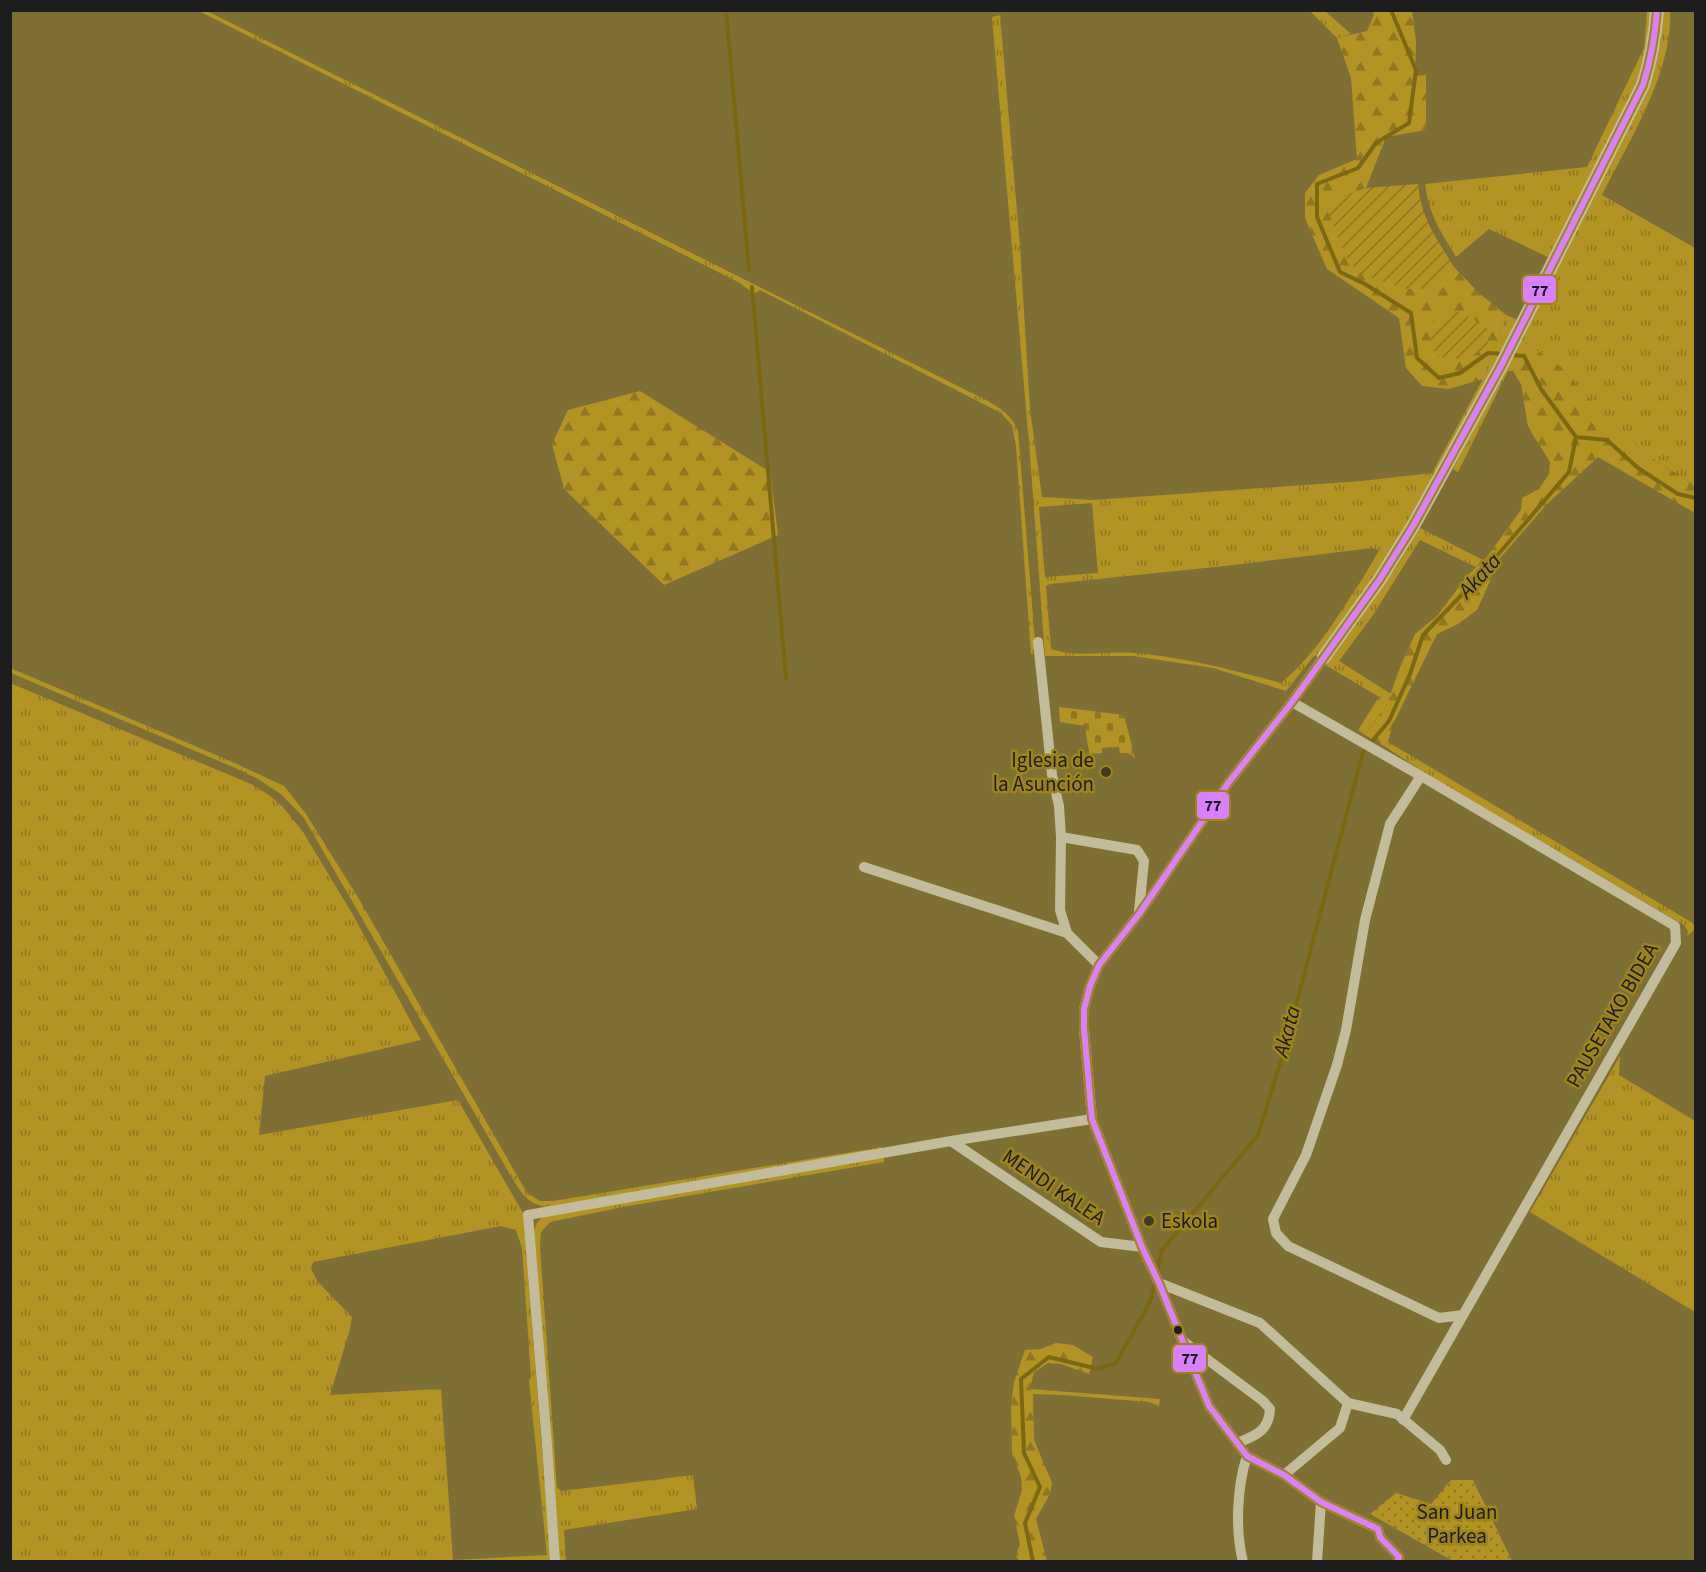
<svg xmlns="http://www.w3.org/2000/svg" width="1706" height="1572" viewBox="0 0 1706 1572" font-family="'Source Sans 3',sans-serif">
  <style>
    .grass { fill: url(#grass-tufts); fill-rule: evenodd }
    .forest { fill: url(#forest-firs) }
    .cemetery { fill: url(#cemetery-stones) }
    .park { fill: url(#park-dots) }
    .garden { fill: url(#garden-furrows) }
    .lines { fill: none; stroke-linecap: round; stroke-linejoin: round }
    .stream { stroke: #7b6811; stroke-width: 4 }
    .minor { stroke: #c2bb9c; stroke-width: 10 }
    .tertiary { stroke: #c2bb9c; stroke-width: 14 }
    .bus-1-casing { stroke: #9e8415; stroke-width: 10 }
    .bus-1 { stroke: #d880ff; stroke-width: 6 }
    .poi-dot { fill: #3f3a25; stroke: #9e8415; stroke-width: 2 }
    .bus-dot { fill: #1d1d1d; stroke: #9e8415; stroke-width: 2 }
    .labels { text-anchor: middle; stroke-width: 5; stroke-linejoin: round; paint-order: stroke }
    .poi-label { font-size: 21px; fill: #1d1d1d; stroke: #9e8415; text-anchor: end }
    .street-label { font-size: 21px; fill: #1d1d1d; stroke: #9e8415 }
    .park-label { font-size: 21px; fill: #1d1c1b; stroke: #9e8415 }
    .water-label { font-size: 22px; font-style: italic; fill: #1d1c19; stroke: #9e8415 }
    .line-badge { stroke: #9e8415; stroke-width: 2 }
    .pale-badge-label { font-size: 16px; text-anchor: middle; font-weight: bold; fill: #111 }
  </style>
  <defs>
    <pattern id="grass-tufts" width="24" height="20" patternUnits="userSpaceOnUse" patternTransform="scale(1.5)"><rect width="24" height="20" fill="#b19424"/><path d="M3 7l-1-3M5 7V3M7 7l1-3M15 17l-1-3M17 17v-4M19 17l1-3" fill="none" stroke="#8f781f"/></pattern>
    <pattern id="forest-firs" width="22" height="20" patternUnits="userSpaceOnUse" patternTransform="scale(1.5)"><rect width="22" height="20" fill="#b19424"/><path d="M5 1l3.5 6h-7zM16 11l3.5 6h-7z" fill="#8f781f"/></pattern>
    <pattern id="cemetery-stones" width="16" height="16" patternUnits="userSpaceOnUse" patternTransform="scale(1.5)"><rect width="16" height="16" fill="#b19424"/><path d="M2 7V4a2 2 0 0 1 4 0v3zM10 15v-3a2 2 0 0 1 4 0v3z" fill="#8f781f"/></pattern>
    <pattern id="park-dots" width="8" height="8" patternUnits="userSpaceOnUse" patternTransform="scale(1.5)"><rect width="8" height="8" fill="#b19424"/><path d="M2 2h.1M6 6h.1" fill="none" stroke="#8f781f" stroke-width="1.8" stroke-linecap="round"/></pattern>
    <pattern id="garden-furrows" width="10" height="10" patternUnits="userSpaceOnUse" patternTransform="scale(1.5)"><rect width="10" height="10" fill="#b19424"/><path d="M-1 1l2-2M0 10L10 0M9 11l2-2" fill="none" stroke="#8f781f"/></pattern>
  </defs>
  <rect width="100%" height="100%" fill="#7e7034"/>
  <path class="grass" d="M199,11h8l779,389c14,8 26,15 32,31l18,223h-5l-15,-208 -4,-21 -11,-12 -241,-123 -6,4 -14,-11z
    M1310,11h15l26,23 -14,4z
    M1647,11h5l-4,32 -7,28 -12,32 -79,155 -61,-29 -33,28c-16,-27 -27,-42 -31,-73l162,-17 57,-119z
    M1663,11h7c3,61 -41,130 -68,184l93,53v237l-38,-23 -49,-42 -81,-77 -14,28h-5l-50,101 -5,-3 109,-211 91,-188 7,-27z
    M1000,15l20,231 10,163 12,88 51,3 269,-19 70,-8 51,-94 23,-64 12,5 -17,37 -107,193 -75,104 -6,3 -27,34 -73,-23 -80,-12h-88l-15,-201 -38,-438zM1092,503l6,70 -53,4 -6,-70zM1372,548l7,2c-9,17 -19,33 -30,49 -19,30 -40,61 -68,84 -48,-13 -97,-26 -147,-30 -27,-2 -57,5 -83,-4l-5,-63 4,-2 184,-19z
    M1420,528l63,32 -7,7 -56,-27 -47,75 -34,46 52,33 -5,12 -21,29 -7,-5 21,-33 -55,-33 71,-95z
    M10,668l218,92 56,26 22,28 53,85 168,294 13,8h13l329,-54v2l-336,58c-20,-4 -24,-14 -34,-29l-208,-360 -22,-23 -24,-16 -25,-12 -222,-94z
    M10,683l241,101 18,11 14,12 20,25 50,83 68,125 -156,36 -6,59 199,-35 65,113 28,348h-540zM501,1226l15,4 6,18 9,128 -2,5 18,174 -94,5 -12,-171 -111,6 20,-66 2,-12 -34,-35 -7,-13 2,-7z
    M1388,742l303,180 4,4v3l-8,7 1,-5 -4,-6 -251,-147 -49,-32z
    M1620,1056l-1,19 76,46v191l-165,-100z
    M884,1157v5l-261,45 -73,15 -9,10 -1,15 17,241 5,3 131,-16 4,34 -133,21 2,31h-7l-26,-325c2,-10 3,-16 13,-20z
    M1030,1389l130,10 -1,7 -10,-4 -87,-7 -29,-1z"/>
  <path class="forest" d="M1373,11h39l4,30 -1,35 11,-1v55l-40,7 -20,51 -31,11 98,90 21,-22 25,26 27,22 -23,64 -34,10 -27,-3 -16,-18 -7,-50 -72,-49 -22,-51v-25l14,-18 38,-16 -6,-81 -14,-40 30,-7 7,-16z
    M1526,343l35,24 47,53 49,42 38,23v28l-97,-56 -52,48 -45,52 -24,53 -19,14 -21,10 -44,90 -5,18 -4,4 -19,-11 21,-29 15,-41 14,-31 22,-18 31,-41 18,-17 35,-48 1,-12 17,-9 10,-15 1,-12 -22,-35 -7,-43 -8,-13z
    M640,391l130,81 8,63 -114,50 -100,-96 -12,-45 16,-34z
    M1056,1343l17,2 20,12 -4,17 -28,-10 -13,-1 -14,9 -4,17 3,5 1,46 18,43 -2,11 -14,25 11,42h-28l-3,-6 4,-11 -6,-28 8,-26 -1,-13 -9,-24 -1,-47 3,-24 11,-32 15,-1z"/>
  <path class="cemetery" d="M1059,707l65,8 11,43 -7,-5h-8l-1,-6 -17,1v5l-13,1 -4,-28 -25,-4z"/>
  <path class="park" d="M1451,1480h22l39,81h-59l-83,-47 26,-21 35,11z"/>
  <path class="garden" d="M1418,184c3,35 19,55 36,83l-21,22h-27l-40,-13 -18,-14 -20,-51 7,-12 31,-11z
    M1448,310l14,3 25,15 1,18 -18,12 -25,1 -14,-10v-25z"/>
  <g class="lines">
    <path class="stream" d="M726,10l23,260
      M1391,10l25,60 -7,53 -33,20 -18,25 -41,16v33l23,55 25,12 46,29 6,45 22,20 21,-5 28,-20 16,1
      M752,287l34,391
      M1511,355l13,1 17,33 35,48 31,3 31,28 40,26 18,4
      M1157,1272l5,-22 96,-115 25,-81 80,-302 26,-31 21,-47 13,-39 54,-56 92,-107 7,-35
      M1033,1562l-8,-39 15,-36 -16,-34 -3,-74 28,-22 49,12 18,-6 34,-61 5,-20"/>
    <path class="minor" d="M1038,642l14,133 7,31 2,31 -1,73 7,23 32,32
      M1324,657l-32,45 -63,80 -90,132 -40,51 -9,21 -6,23v20l8,90 50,128 17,36 50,123 38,50 37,19 37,27 57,27 2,8 19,20 -2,5
      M1292,702l129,74 254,150 1,17 -273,477
      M1421,776l-31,48 -25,96 -19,110 -9,35 -31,90 -33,64 3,14 12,13 151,72 24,-3
      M1061,837l76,13 7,11 -5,50
      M864,867l203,66
      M951,1141l150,101 41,5
      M1159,1283l101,40 88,80 49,11 43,36 6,10
      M1184,1342l79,59 7,8c-1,22 -15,27 -33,34
      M1284,1475l56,-47 8,-25
      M555,1562l-8,-117 -19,-230 423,-74 141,-22
      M1243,1562c-8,-32 -6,-76 4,-106
      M1317,1562l4,-60"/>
    <path class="tertiary" d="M1324,657l56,-78 33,-53 88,-160 142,-281c8,-25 12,-48 14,-75"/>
    <g class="bus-1-casing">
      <path id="bus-1" d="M1397,1562l2,-5 -19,-20 -2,-8 -57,-27 -37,-27 -37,-19 -38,-50 -50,-123 -17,-36 -50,-128 -8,-90v-20l6,-23 9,-21 40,-51 90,-132 63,-80 88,-123 33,-53 88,-160 142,-281c8,-25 12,-48 14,-75"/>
    </g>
    <use href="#bus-1" class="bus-1"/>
  </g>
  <g class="poi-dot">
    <circle cx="1106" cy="772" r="6"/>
    <circle cx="1149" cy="1221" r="6"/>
  </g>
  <circle class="bus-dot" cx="1178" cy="1330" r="5"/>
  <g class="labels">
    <g class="poi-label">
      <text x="1094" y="767">Iglesia de<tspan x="1094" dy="24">la Asunción</tspan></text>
      <text x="1161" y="1228" text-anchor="start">Eskola</text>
    </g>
    <g class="street-label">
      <text transform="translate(1612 1015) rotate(-60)" y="7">PAUSETAKO BIDEA</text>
      <text transform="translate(1054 1187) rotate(34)" y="7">MENDI KALEA</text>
    </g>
    <g class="park-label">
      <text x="1457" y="1519">San Juan<tspan x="1457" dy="24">Parkea</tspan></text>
    </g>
    <g class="water-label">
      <text transform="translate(1479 575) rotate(-48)" y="8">Akata</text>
      <text transform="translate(1286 1031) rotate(-75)" y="8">Akata</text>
    </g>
  </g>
  <g class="line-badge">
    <rect x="1522" y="275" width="35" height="29" rx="6" fill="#d880ff"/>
    <rect x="1196" y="791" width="34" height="29" rx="6" fill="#d880ff"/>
    <rect x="1172" y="1344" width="35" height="29" rx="6" fill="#d880ff"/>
  </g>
  <g class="pale-badge-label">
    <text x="1540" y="296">77</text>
    <text x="1213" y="811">77</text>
    <text x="1190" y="1364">77</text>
  </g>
  <rect width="1706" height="1572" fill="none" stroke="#1d1d1d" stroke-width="24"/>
</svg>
